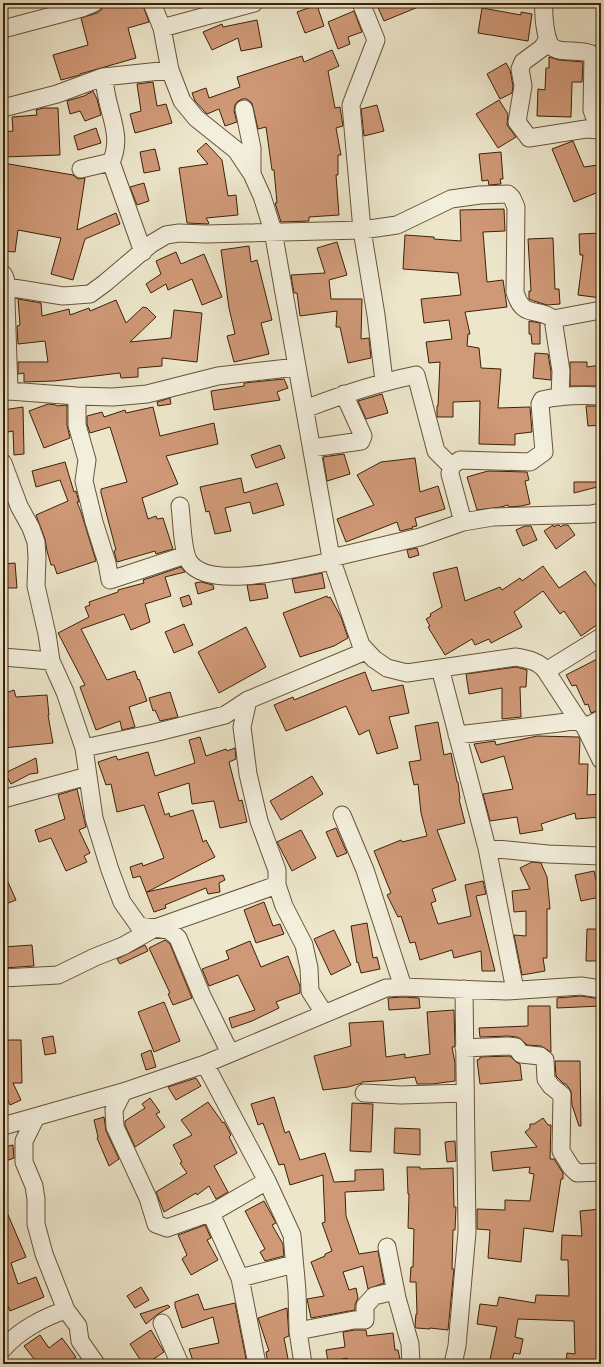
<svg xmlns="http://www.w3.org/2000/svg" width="604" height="1367" viewBox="0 0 604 1367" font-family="Vollkorn,serif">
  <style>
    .building { fill: #cf9877; stroke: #3c2206 }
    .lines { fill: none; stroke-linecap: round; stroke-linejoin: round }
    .minor-casing { stroke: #685337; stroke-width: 19 }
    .minor { stroke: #f3efdd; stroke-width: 17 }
  </style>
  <rect width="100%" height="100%" fill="#ede6cb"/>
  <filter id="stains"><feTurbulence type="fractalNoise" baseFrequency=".005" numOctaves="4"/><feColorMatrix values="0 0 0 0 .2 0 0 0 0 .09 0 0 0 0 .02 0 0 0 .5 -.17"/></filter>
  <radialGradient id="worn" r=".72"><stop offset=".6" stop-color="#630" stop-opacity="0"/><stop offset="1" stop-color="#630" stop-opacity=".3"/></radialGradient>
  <path class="building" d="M106,3h36l7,19 -21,6 8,30 -56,16v1l-19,5 -8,-25 35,-10 -7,-27 16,-5 5,-4 2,-5z
    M376,3h52l-44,18z
    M317,5l7,21 -19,7 -8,-21z
    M482,8l39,7v-3l11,2 -4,27 -50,-8z
    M354,11l8,21 -14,5 2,7 -12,5 -10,-27z
    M257,20l5,27 -21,4 -3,-13 -26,12 -9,-18 19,-8 1,3z
    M332,50l7,16 -11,5 7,37 5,-1 3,19 -7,2 5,27h-3v20h-2l3,40 -30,2v4l-28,1 -6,-19h2l-3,-33h-2l-6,-43 -8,2 -6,-26 -5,-4h-5l-5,3 -2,3 -1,6 3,11 -12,4 -6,-17 -12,5 -12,-13 -3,-8 14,-5 3,10 31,-11 -3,-10 65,-21 2,6z
    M549,57l10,3 24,2 -1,20h-10l-1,35 -34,-1 1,-27 7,1 1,-22h3z
    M506,63l4,7 3,16 -1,7 -12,6 -13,-25z
    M153,82l4,24 9,-2 6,19 -37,10 -5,-19 11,-3 -4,-27z
    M93,91l4,8 4,16 -16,6 -5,-10 -10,3 -3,-13 17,-5z
    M499,100l9,14 -1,11 9,12 -18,11 -22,-34z
    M377,105l7,26 -20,5 -3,-27z
    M43,108h15l2,47 -57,2v-25l10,-1 -1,-14 25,-2 -1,-5z
    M96,128l5,15 -23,7 -4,-14z
    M573,141l11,26 14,-2 3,17v9l-27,11 -22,-53z
    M206,143l16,17 6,36 8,-1 2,20 -32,3 3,5 -1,1 -21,-1 -8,-55 29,-4 -11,-13z
    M155,149l5,21 -16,3 -4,-21z
    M501,152l2,27h-3l1,5 -12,1 -1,-5 -6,1 -3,-27z
    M3,163l70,12 5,4 7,-1 -8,52 39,-17 4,11 -35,15 -12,41 -22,-6 10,-36 -43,-8 -3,22 -12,-1z
    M144,183l5,18 -12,4 -7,-18z
    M504,209l1,22 -22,1 4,50 16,-2 4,27 -42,5 5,22h-2l-1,12 12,2 2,20 20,1 -3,39 32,-1 2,25 -17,2v11l-36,-1 1,-43 -27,1v15h-16v-11h1l2,-44 -11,1 -3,-21 26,-3 -3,-19 -25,3 -3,-24 40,-4 -3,-22 -55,-4 2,-34 29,2v2l27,2 -1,-31z
    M601,233v65l-23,-3 5,-40h-3l-1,-21z
    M553,238l2,51h4l1,15 -13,1 -13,-4 -5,-2v-8h2l-3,-52z
    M337,242l10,33 -18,5 2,19h31l-1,40 8,-1 2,20 -23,5 -8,-36h-4l1,-16 -37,5 -3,-23h-3l-3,-18 34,-2 -8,-25z
    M249,246l2,16 6,-2 15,60 -11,3 8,31 -35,8 -7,-26 8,-2 -6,-26 -8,-58z
    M176,252l5,12 23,-10 18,43 -20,8 -10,-26 -24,11 -2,-6 -15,9 -5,-9 15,-10 -5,-13z
    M18,299l23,4 1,13 27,-7 1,6 19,-7 1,3 26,-11 10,23 17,-16 4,1 9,9 -26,25 41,-4 3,-28 28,3 -5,49 -35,-4v8l-24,2v9l-17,1 -1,-5 -66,8 -30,1v-9l-6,1v-12h30l-3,-21 -27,3 -1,-18 3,-1z
    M529,321l11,2v21h-8l-1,-10h-2z
    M535,353l13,1 3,18v8l-18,-2z
    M570,362h17v5l14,-2v21h-31z
    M284,379l4,9 -11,4 3,8 -66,10 -3,-19 33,-5v-3z
    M382,394l6,19 -22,6 -8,-18z
    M170,398l1,6 -13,2 -1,-4z
    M48,404l8,1 1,1 10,-1v20l3,13 -26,10 -15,-37z
    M586,406h15v19l-13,1z
    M23,407l1,47 -10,1 -1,-24 -10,2v-23z
    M153,407l7,29 54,-13 4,21 -52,12 12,28 -36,14 6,21 8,-3 1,3 6,-1 10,31 -17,5 -1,-3 -38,11 -3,-11 2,-1 -15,-57v-4l26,-7 -17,-55 -20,6 -3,-9v-8l15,-4 2,5 21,-7 1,3z
    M280,445l5,13 -29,10 -5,-13z
    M344,454l6,20 -23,7 -4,-24z
    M415,458l5,34 18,-6 7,23 -30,9 2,8 -5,1 1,1 -13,3 -3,-9 -51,20 -9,-23 37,-14 -17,-30 24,-13z
    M65,462l9,30 2,-1 3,11h-2l4,10 15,49 -39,13 -3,-9h-3l-4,-14 -2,-12 -9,-24 32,-14 -8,-21 -24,7 -4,-16z
    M488,471l39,1 2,8 -4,1 5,23 -9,2 -12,1 -1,-2 -7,2 -24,3 -10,-33z
    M241,478l3,15 33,-10 7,22 -31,9 -3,-12 -25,6 6,23 -16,3 -6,-23 -3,1 -6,-25z
    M574,482h27v4l-27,7z
    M553,525l1,2 3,-2h2l2,2 2,-2h5l7,10 -19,14 -12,-18z
    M525,526h6l6,14 -14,6 -7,-16z
    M417,548l2,7 -10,3 -2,-8z
    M15,563l2,25h-14v-24z
    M543,566l16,22 26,-17 16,22v29l-20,14 -17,-25 -4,3 -17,-23 -29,21 8,15 -31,16 -2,-4 -14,6 -3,-6 -27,16 -17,-28 2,-1 -4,-7 5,-3 -1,-2 12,-7 -9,-34 24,-6 8,34 35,-14 2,3 18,-12 2,3z
    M181,567l4,5 -20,5 6,19 -26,8 5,18 -19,8 -7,-16 -43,15 26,51 28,-9 3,9 1,-1 8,22 -18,6 6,20 -13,3 -2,-9 -24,9 -16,-43 5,-2 -27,-52 31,-16 -4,-10 5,-2 -1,-3 29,-10v-2l26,-7 -1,-3z
    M322,573l3,15 -30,5 -3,-14z
    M201,582l12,3 1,4 -16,5 -3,-11z
    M265,584l3,14 -18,3 -3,-16z
    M189,595l3,9 -9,3 -3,-9z
    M327,596l1,2 2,-1 11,20 7,21 -14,8 -34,11 -17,-44z
    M184,624l9,21 -19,8 -9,-21z
    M246,627l20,40 -47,26 -21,-41z
    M601,657v52l-10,4 -3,-9 -3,1 -9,-20 -4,1 -6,-11z
    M516,667l11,3 -1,17h-6l1,30 -19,2v-31l-33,6 -3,-20z
    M365,672l7,19 31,-6 6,28 -20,4 9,31 -21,6 -8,-24 -10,5 -13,-29 -60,25 -12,-26 19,-8 1,3 47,-19z
    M14,690l2,7 31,-2 2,20h-1l5,28 -50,5v-54z
    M170,692l8,25 -18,4 -5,-11 -2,1 -4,-13z
    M438,722l6,33 7,-2 6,29h1l2,17h-1l6,24 -28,7 19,50 -24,9 4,12 -5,2 7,21 33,-8 -6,-31 18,-4 3,13 -10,2 19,75h-13l-1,-20 -27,7 -2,-8 -32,10 -5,-18 -5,1 -9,-27 -3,1 -11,-22 4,-2 -17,-42 27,-11 1,2 25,-6 -6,-23 -3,-29 -4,1 -5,-23 12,-2 -6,-34z
    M537,736l42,1 1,2 -1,25h9l-1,31 14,-1v23l-25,2 -1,-6 -34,11 2,6 -23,4 -3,-17 -27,4 -7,-27 30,-5 -9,-33 -23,7 -7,-19 21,-3 1,4z
    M200,737l6,19 20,-7 1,2 8,-3 1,11 -7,3 10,39 3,-1 5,22 -27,6 -6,-27 -22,3 -3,-21 -31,10 7,22 4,-2 1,4 23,-7 10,32 3,-2 9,17 -68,35 76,-17 2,5 -6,3 1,9 -12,2 -2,-6 -41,17 1,3 -12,4 -14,-36 -7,2 -3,-11 12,-4 1,3 21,-8 -20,-53 -27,7 -6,-28 -5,1 -8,-23 18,-6 2,4 30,-8 7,24 40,-13 -6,-23z
    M36,758l2,15 -8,1 -19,10 -6,-11z
    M312,776l11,18 -42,26 -11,-19z
    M77,789l9,38 -7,3 11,23 -6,3 3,6 -21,9 -15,-33 -12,4 -4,-12 30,-11 -7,-24z
    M336,828l11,25 -10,4 -11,-25z
    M301,830l15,28 -24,13 -15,-29z
    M532,862l9,1 6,14 3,32h-3v49h-4l2,13 -23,4 -8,-40 12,1v-25l-12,1 -2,-21 18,-2 -10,-21z
    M3,871l13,29 -13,5z
    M594,871l6,26 -19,4 -6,-26z
    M264,902l9,24 7,-2 4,10 -28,9 -12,-33z
    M367,923l6,35 4,-1 3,12 -19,4 -3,-11 -1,1 -6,-37z
    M587,929h14v32h-15z
    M334,930l17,35 -20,10 -17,-36z
    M165,940l5,4 22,54 -19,7 -5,-11 2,-1 -21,-45z
    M250,941l11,26 27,-11 12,30v7l-24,9 3,6 -27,13 -20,7 -3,-10 26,-8 -17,-35 -29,11 -7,-17 27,-10 -3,-8z
    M32,945l2,21 -31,2v-21z
    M145,945l3,6 -28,13 -3,-5z
    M581,996l20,3v7l-44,2v-10z
    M403,997l16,1 1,10 -31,2 -1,-12z
    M164,1002l16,39 -26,11 -16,-40z
    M528,1006h22l1,46 -10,-6 -14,-1 -6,-6 -4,-2 -9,-1 -28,1 -1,-9 49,-2z
    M454,1010l1,35 -1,2h-2l3,16v18l-23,3h-15l-2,-7 -24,3 -29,2v1l-14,4 -25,3 -9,-34 37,-10 -2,-23 34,-2 3,36 19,-3v4l25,-4 -3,-42z
    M53,1036l3,17 -11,2 -3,-17z
    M3,1040h18l1,43h-9l8,17 -11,5 -7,-15z
    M151,1050l5,17 -10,3 -5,-16z
    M510,1056l6,6 4,2 2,16 -42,4 -3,-24 3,-1v-2z
    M555,1061h25l1,65h-2l-7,-21 -1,-14 -5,-7h-2l-8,-8z
    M196,1078l5,8 -25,14 -8,-13z
    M274,1097l11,36 4,-2 11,29 25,-7 9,29 21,-1v-11l28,-1 1,21 -39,2 1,24 13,38 19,-3 6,32 -16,6 -5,-23 -20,6 6,18 7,-2 2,10 -3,7v5l-44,8 -4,-19 17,-3 -13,-34 14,-6v-2l7,-3 -10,-28 3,-1 -2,-47 -33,10 -6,-21 -5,1 -16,-42 -5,2 -7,-21z
    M150,1098l10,14 -4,2 9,13 -30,20 -10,-22v-4l20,-13 -3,-4z
    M208,1102l15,21 1,-1 7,13 -2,2 8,16 -23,13 14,26 -12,7 -7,-13 -12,9 -1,-2 -32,19 -8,-20 31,-19 -7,-10 2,-1 -9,-17 19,-10 -11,-15z
    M352,1103l21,1 -2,48 -21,-1z
    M104,1117l2,14 13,28 -10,7 -12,-28 1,-1 -4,-17z
    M543,1118l5,7h3l-1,34h4l9,14v6h-2l-8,53 -29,-4 -3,34 -33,-4 2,-28 -13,-1v-20l28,1v-10l25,1 4,-27 -5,-1 1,-6 -37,4 -2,-19 46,-5 -12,-15 5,-4v-4h4z
    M395,1128l25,1v26l-26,-2z
    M455,1141l1,20 -9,1 -2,-20z
    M13,1145l1,13 -11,4v-15z
    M407,1167h13v2l33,-1 1,39h2l-1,23h-2l-1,39h2l-6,61 -18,-2v1l-14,-1 -1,-2 1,-12h1l-1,-32h-6l1,-15h2l1,-38 -6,-1 1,-34h-1z
    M264,1201l12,22 -4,2 11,19 1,12 -19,5 -5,-9 5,-3 -20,-38z
    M3,1203l23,54 -15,6 7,21 18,-7 8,20 -34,14 -7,-16z
    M601,1209v112h-2l1,43h-34l1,-11 8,1 -1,-33 -56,-2 -3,18 8,2 -3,15 -6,-1 -3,11h-22l8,-37 -20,-3 3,-20 17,2 2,-9 36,6 1,-8 33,1 -1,-36h-7l1,-25 20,1 -2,-25z
    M205,1225l6,13 -4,2 11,20 -27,15 -9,-16 5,-4 -9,-20z
    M141,1287l8,13 -14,8 -8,-12z
    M198,1294l6,16 31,-7 12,61h-53l-5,-15 30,-6 -6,-26 -31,11 -7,-22v-4z
    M168,1305l2,2 -12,7 -12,10 -6,-10z
    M287,1308l2,28 -5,2 5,26h-21l-2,-12 3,-1 -11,-33z
    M151,1330l13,22 -18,12h-3l-13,-20z
    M355,1330h11l1,6 26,-3 2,17h3l3,14h-53l-1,-6 -19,4 -2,-12 19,-3 -2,-15z
    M40,1335l9,13 13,-10 14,19 -10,7h-28l-14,-18z"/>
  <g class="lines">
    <g class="minor-casing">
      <path id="minor" d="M152,3l10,25 8,42 12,31 14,17 40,32 16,24 10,22 11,35 58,327 30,87 13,14 13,9 20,5 109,-16c11,2 23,4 30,14l32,49 7,7 16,33
        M361,3l15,37 -25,65 11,125 14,85 8,66
        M544,3c-1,10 1,35 7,43 5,5 14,5 21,5 8,1 15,0 21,4l-1,55 7,19
        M162,28l92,-25
        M3,29l79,-21 12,-5
        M548,39l-6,9 -19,14 -3,7 3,17 -6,36 12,16 57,-9 15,1
        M3,108l54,-14 46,-17 67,-7
        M244,109l8,39v26
        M111,162l32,90
        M81,169l30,-7c10,-21 2,-39 -3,-60 -2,-8 -3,-17 -5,-25
        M3,274c5,8 4,17 3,26l3,91
        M7,287l56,9 27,-2 15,-11 46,-39 15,-9 13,-2 27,1 156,-4 35,-5 54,-26 29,-4 28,-1 4,4 4,9 -1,85c8,28 22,14 38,27l48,-9
        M553,319l8,52 -1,26
        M3,392l6,-1 68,5 36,1 34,-3 71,-18 79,-9
        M77,396v29l10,35 -3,21 10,41 13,41 3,17 76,-25
        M305,409c36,-14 72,-26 111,-34l20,76 15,15
        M312,448l49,-7 2,-5 -19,-42
        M3,463l16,43 12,22 5,14 1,15 -1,29 11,48 4,27 14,31 19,56 10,70 16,52 12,32 17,24 30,4 9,8 24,58 28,57
        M180,506c2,14 2,47 10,57 21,28 111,4 142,-2
        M463,522l-13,-48 1,-8 9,-6 70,2 14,-10 -4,-48 2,-4c19,-5 39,-5 59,-4
        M331,558l89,-21 43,-15 30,-5 98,-3 10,-2
        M3,657l48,4
        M440,668l47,180 28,142
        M546,671l55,-34
        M248,700l-6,27 6,47 11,47 18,49v15l7,21 20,39 5,23 1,23 14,22
        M585,727l16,-8
        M457,735l102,-12 19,-3
        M84,748l70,-15 71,-18 23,-15 118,-49
        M3,799l85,-23
        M342,815l23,55 38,117
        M487,848l61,6 53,2
        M3,978l55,-3 37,-18 28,-11 32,-18 122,-43
        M464,1048l44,-2 8,1 5,7 19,2 5,4 1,19 5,7 11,9 -1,56 10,16 6,6 24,-1
        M205,1064l62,117 25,54 5,56 1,40 5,33
        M123,1092l-9,18 1,17 33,71 8,26 11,4 48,-17 -2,7 27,60 17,86
        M364,1093l37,2 64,-2
        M36,1117l-12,24v21l10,24 2,13v25l8,30 22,56 12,16 2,15 16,23
        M3,1126l120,-34 82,-28 181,-76 17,-1 103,4 75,-5 20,3
        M215,1211l52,-30
        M387,1247l10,51 13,46 1,20
        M240,1278l54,-14
        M162,1323l18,41
        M298,1331l56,-11h11v-14l9,-10 21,-5
        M3,1349c15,-18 41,-32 63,-39
        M453,1364l4,-18 10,-114 -3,-243"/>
    </g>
    <use href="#minor" class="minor"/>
  </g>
  <rect width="604" height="1367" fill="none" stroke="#ede6cb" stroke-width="16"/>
  <rect x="4" y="4" width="596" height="1359" fill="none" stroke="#3c2206" stroke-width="2"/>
  <rect x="8" y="8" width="588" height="1351" fill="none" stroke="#3c2206"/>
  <rect width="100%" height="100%" filter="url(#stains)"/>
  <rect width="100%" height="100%" fill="url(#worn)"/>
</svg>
